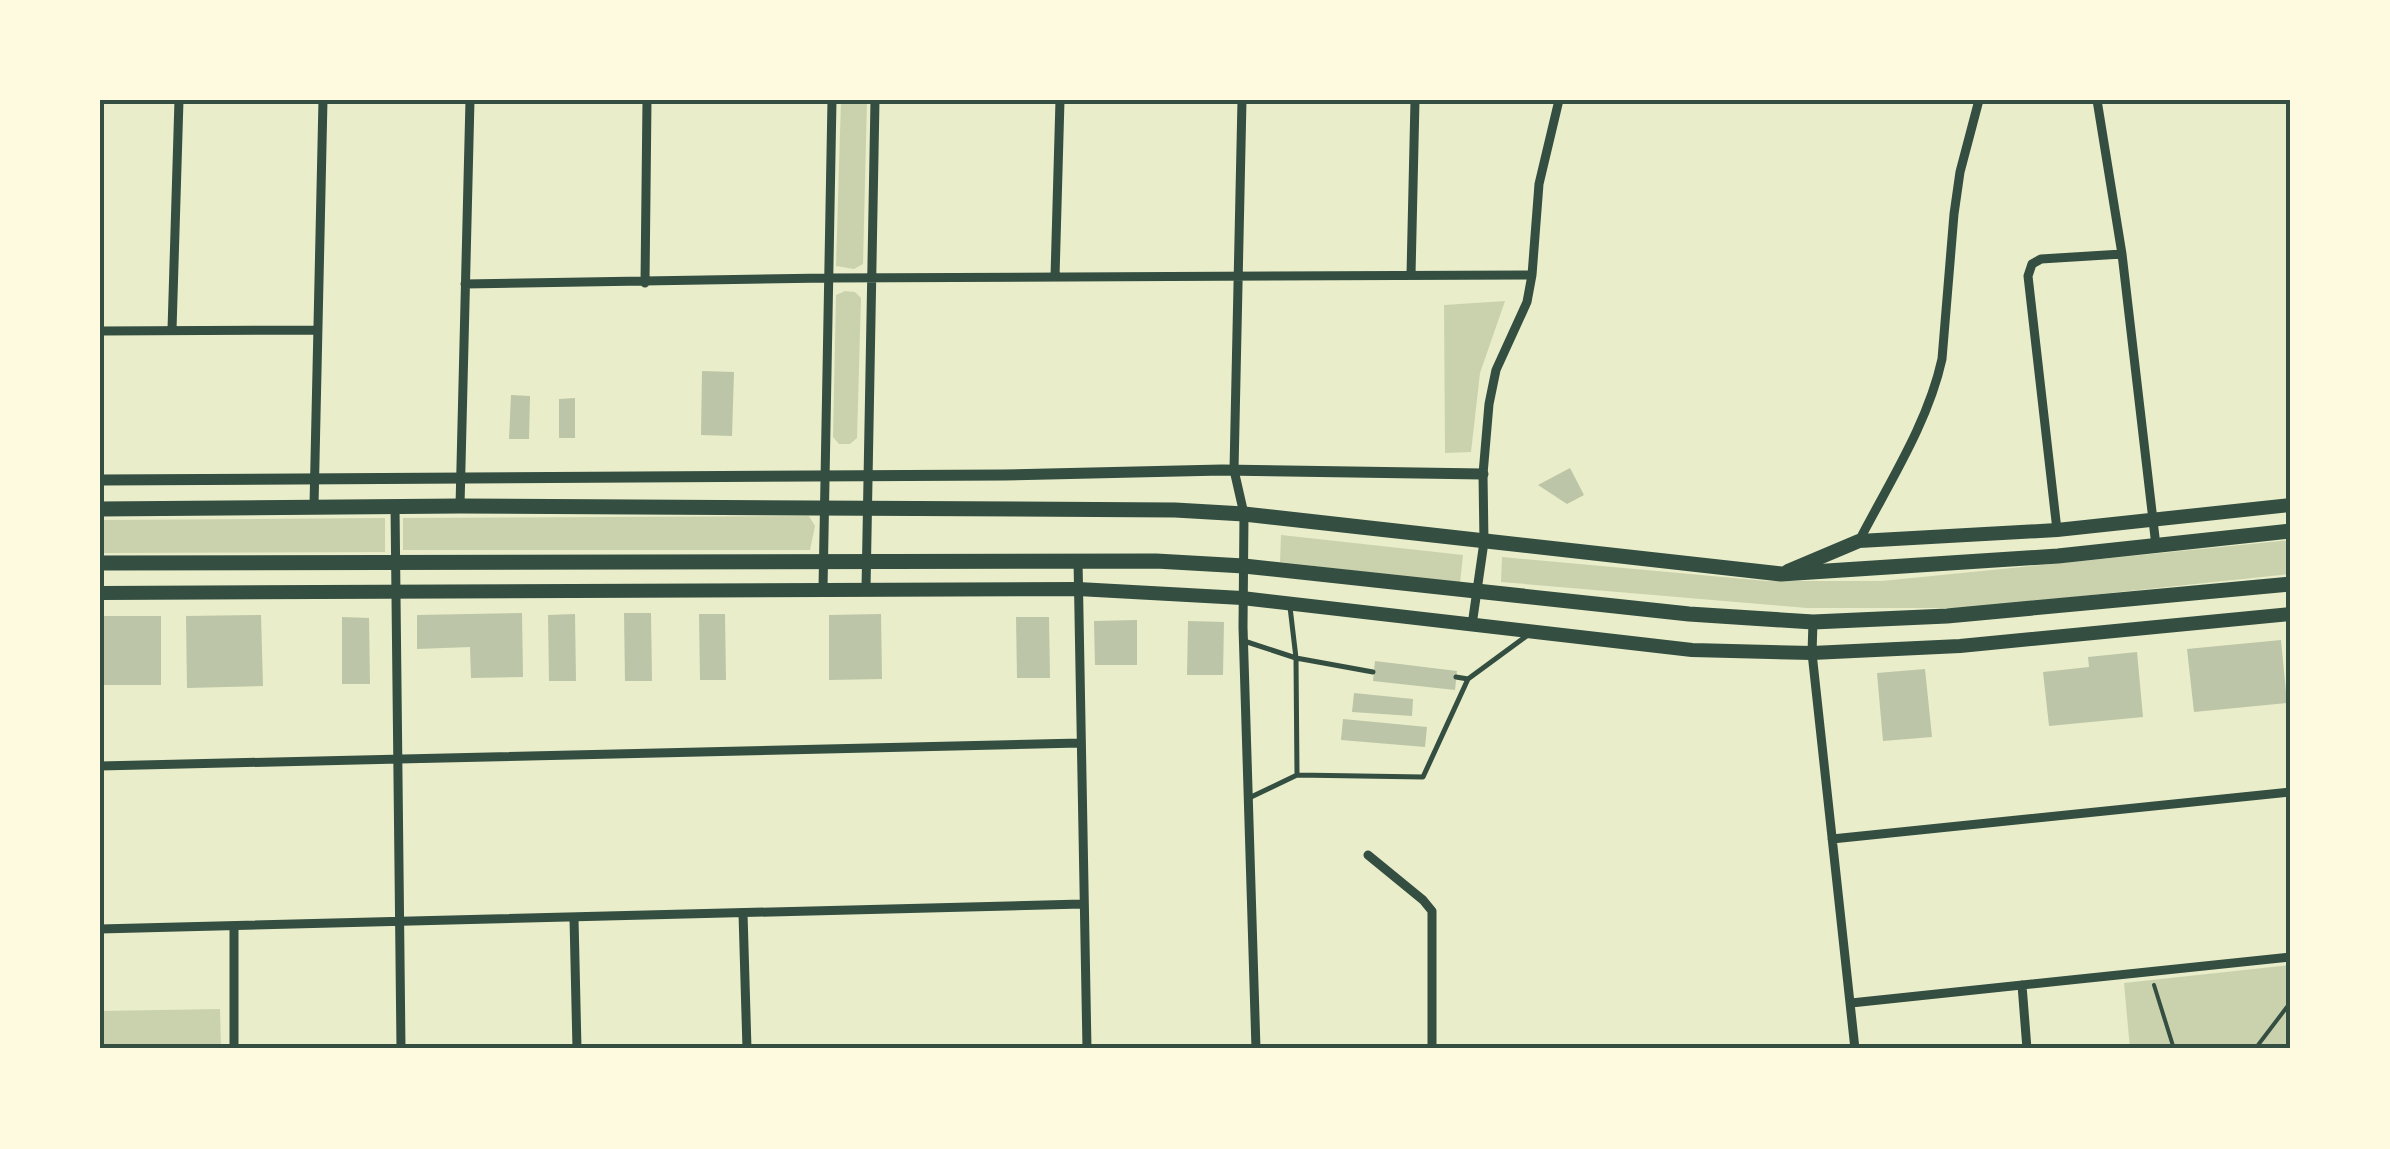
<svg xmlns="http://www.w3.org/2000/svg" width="2390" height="1149" viewBox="0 0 2390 1149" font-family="Bitter,serif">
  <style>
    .green { fill: #cad2ad }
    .building { fill: #bcc5a7 }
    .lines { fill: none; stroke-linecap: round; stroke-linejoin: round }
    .path { stroke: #344e41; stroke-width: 4 }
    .service { stroke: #344e41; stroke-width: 5 }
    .minor { stroke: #344e41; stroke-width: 9 }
    .tertiary { stroke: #344e41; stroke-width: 11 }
    .secondary { stroke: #344e41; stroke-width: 14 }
    .primary { stroke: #344e41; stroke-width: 15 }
    .neatline { fill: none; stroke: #344e41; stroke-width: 4 }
  </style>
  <rect width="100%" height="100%" fill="#e9edc9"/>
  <path class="green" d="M841,100h26l-4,164 -9,5 -18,-3z
    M845,291l10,1 6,6 -4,140 -7,6h-11l-6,-7 3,-142z
    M1505,301l-25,72 -9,79 -26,1 -1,-148z
    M809,516l6,10 -5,24h-407v-32z
    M385,518v34l-285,1v-33z
    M1281,535l182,20 -3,28 -180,-21z
    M2290,540v34l-323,34h-160l-306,-26 1,-25 265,24h115z
    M2290,965v84h-160l-6,-66z
    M220,1009l1,40h-121v-38z"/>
  <path class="building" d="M702,371l32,1 -2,64 -31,-1z
    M511,395l19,1 -1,43h-20z
    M575,398v40h-16v-39z
    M1570,468l14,27 -17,9 -29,-19z
    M522,613l1,64 -52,1 -1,-31 -53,2v-34z
    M624,613h27l1,68h-27z
    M575,614l1,67h-27l-1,-66z
    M699,614h26l1,66h-26z
    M881,614l1,65 -53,1v-65z
    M261,615l2,71 -76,2 -1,-72z
    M100,616h61v69h-61z
    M342,617l27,1 1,66h-28z
    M1016,617h33l1,61h-33z
    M1137,620v45h-42l-1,-44z
    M1188,621l36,1 -1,53h-36z
    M2281,640l6,63 -93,9 -7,-63z
    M2137,652l6,65 -94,9 -6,-54 46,-5 -1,-10z
    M1375,661l82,10 -2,19 -82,-9z
    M1925,669l7,68 -49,4 -6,-68z
    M1354,693l59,6 -1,17 -60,-4z
    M1343,719l84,8 -2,20 -84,-7z"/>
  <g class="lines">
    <path class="path" d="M2154,985l20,64
      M2255,1049l35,-46"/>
    <path class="service" d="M1290,607l6,51 77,14
      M1244,641l52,17 1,117 -48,23
      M1456,677l12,2 60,-44
      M1297,775l126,2 45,-98"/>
    <path class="minor" d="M1242,100l-8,370 10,44 -1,113 13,422
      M2097,100l25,154 34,292
      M1411,275l4,-175
      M1055,277l5,-177
      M645,283l2,-183
      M465,284l362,-6 705,-3
      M172,330l7,-230
      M100,331l216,-1
      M314,506l9,-406
      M395,506l6,543
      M460,506l10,-406
      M2057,530l-29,-254 4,-12 9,-5 81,-5
      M1859,541c30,-58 69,-118 83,-182l12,-145 6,-42 19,-72
      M1078,560l9,489
      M823,589l9,-489
      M866,589l9,-489
      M1813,622l-1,31 43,396
      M1472,625l12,-83 -1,-68 6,-70 7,-34 31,-68 5,-27 7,-91 20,-84
      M100,766l980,-23
      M1832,839l458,-47
      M1368,855l55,45 9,11v138
      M743,913l4,136
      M574,918l3,131
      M234,927v122
      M100,929l982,-25
      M2022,985l5,64
      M1851,1003l439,-46"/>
    <path class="tertiary" d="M100,480l904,-5 218,-5 261,4"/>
    <path class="secondary" d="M1788,571l71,-30 198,-11 233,-25
      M100,593l978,-4 164,9 450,52 120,3 148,-7 330,-32"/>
    <path class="primary" d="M100,509l360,-3 715,4 69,4 537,60 277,-18 232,-25
      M100,563l1056,-2 88,5 445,48 124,8 134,-6 343,-32"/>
  </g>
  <rect width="2390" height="1149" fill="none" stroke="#fefae0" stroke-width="205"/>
  <rect x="102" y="102" width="2186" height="944" class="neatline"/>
</svg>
